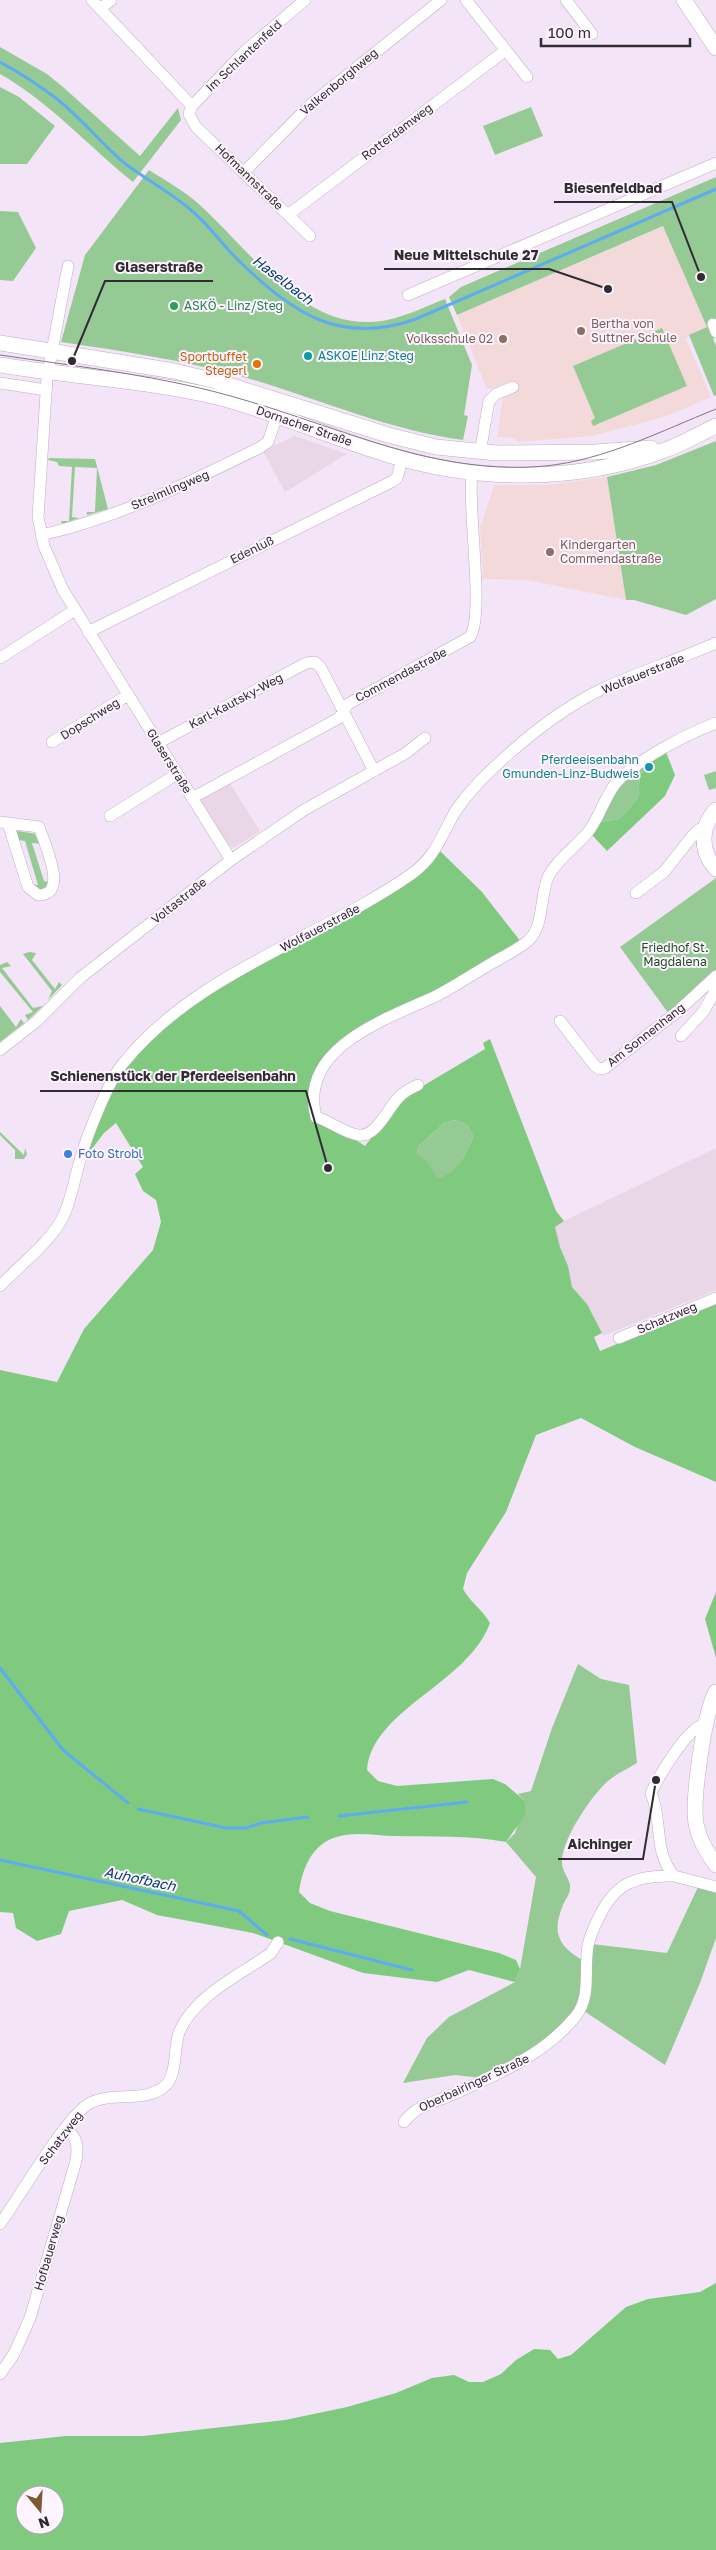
<svg xmlns="http://www.w3.org/2000/svg" width="716" height="2550" viewBox="0 0 716 2550" font-family="'Golos Text',sans-serif">
  <style>
    .commercial { fill: #e9d6e6 }
    .education { fill: #f4d9da }
    .green { fill: #95ca94 }
    .forest { fill: #80ca80; fill-rule: evenodd }
    .lines { fill: none; stroke-linecap: round; stroke-linejoin: round }
    .stream { stroke: #5dacf1; stroke-width: 3 }
    .minor-casing { stroke: #bdaebf; stroke-width: 12 }
    .tertiary-casing { stroke: #bdaebf; stroke-width: 16 }
    .minor { stroke: #fff; stroke-width: 11 }
    .tertiary { stroke: #fff; stroke-width: 15 }
    .tram { stroke: #817783; stroke-width: 1 }
    .leisure-dot { fill: #2e9e5b; stroke: #fdf4ff; stroke-width: 2 }
    .education-dot { fill: #8d6e63; stroke: #fdf4ff; stroke-width: 2 }
    .culture-dot { fill: #0f9aa8; stroke: #fdf4ff; stroke-width: 2 }
    .food-dot { fill: #e8710a; stroke: #fdf4ff; stroke-width: 2 }
    .shop-dot { fill: #3f7fe0; stroke: #fdf4ff; stroke-width: 2 }
    .labels { text-anchor: middle; stroke-width: 4; stroke-linejoin: round; paint-order: stroke }
    .street-label { font-size: 12px; fill: #312b32; stroke: #fdf4ff }
    .leisure-label { font-size: 12px; fill: #27864d; stroke: #fdf4ff; text-anchor: start }
    .education-label { font-size: 12px; fill: #785e54; stroke: #fdf4ff; text-anchor: start }
    .culture-label { font-size: 12px; fill: #0d838f; stroke: #fdf4ff; text-anchor: start }
    .food-label { font-size: 12px; fill: #c56008; stroke: #fdf4ff; text-anchor: end }
    .park-label { font-size: 12px; fill: #1d4f1f; stroke: #fdf4ff }
    .shop-label { font-size: 12px; fill: #366cbe; stroke: #fdf4ff; text-anchor: start }
    .water-label { font-size: 14px; font-style: italic; fill: #02426e; stroke: #fdf4ff }
    .leader { fill: none; stroke: #312b32; stroke-width: 2 }
    .callout-dot { fill: #312b32; stroke: #fdf4ff; stroke-width: 2 }
    .callout-label { font-size: 14px; text-anchor: middle; font-weight: bold; fill: #312b32; stroke: #fdf4ff; stroke-width: 4; stroke-linejoin: round; paint-order: stroke }
  </style>
  <rect width="100%" height="100%" fill="#f4e4f7"/>
  <path class="commercial" d="M295,436l52,18 -62,38 -22,-41z
    M229,782l31,49 -26,17 -5,-2 -30,-48z
    M716,1148v142l-113,46 -16,-32 -15,-17 -4,-21 -8,-19 -5,-20 9,-6z"/>
  <path class="education" d="M664,226l43,101 -18,8 -3,4 25,58 -47,20 -72,19 -73,6 -6,-4 -16,-1 6,-41 11,-5 -4,-10 -20,8 -4,-2 -29,-72z
    M607,477l19,123 -99,-20 -44,-1 -3,-54 2,-2 12,-38h52z"/>
  <path class="green" d="M0,47l47,27 16,13 77,69 38,-48 3,12 -48,62c-45,-36 -82,-79 -133,-108z
    M0,87l19,10 36,29 -28,38h-27z
    M531,107l12,29 -48,19 -12,-29z
    M149,170c19,12 37,22 53,37 50,46 106,129 185,113 20,-4 39,-14 58,-21l27,66 -8,50 4,1 -5,24c-77,-10 -148,-43 -223,-64 -58,-16 -118,-25 -179,-34l24,-87z
    M716,177v160l-3,2 3,7v49l-2,1 -25,-61 18,-8 -44,-101 -206,89 -8,-18 12,-10z
    M0,211l18,1 18,36 -23,33 -13,-1z
    M662,328l25,58 -94,40 -2,-5 4,-3 -22,-52z
    M716,441v158l-30,16 -52,-15h-8l-19,-123 49,-12z
    M49,458l46,1 13,50 -21,6v-3h8l2,-44 -22,-1 -3,50 7,1 -17,6 -1,-3h8l3,-54 -13,-1 -2,-4 -9,-2z
    M651,760l-11,15 -2,23 -19,21 -19,3 16,-33 12,-13z
    M716,771v17l-7,2 -5,-15z
    M18,831l19,3 4,10 -9,-1 12,38 9,2 -9,9 -15,-8 9,1 -13,-44 -8,-1 -1,-8z
    M716,878v92l-47,44 -49,-67z
    M29,952l7,1 -4,7 23,29 4,-7 3,3 -14,15 4,-9 -29,-37z
    M7,962l4,4 -9,2 31,40 10,-2 -15,14 -3,-5 8,-3 -33,-40v-7z
    M0,1006l16,21 5,-8 3,4 -24,19z
    M453,1120c12,2 16,5 20,17 -10,21 -12,32 -35,43l-21,-26 1,-7 26,-24z
    M0,1132l24,23 1,-7 2,6 -3,5h-9v-9l-15,-15z
    M578,1664l23,15 28,6 8,78c-10,6 -21,11 -29,18 -17,15 -45,57 -46,79 -1,12 9,19 8,28 0,6 -5,12 -7,17 -12,28 -4,42 21,56l-3,44 -29,33 -69,40 -28,-3 -52,8 24,-45 22,-21 66,-35 5,-13 16,-92 -30,-35 9,-9 10,-32 -7,-7 13,-3 21,-63z
    M698,1887l18,4v47l-16,45 -35,82 -81,-54 8,-67 75,9z"/>
  <path class="forest" d="M666,752l9,23 -10,21 -58,55 -16,-17 9,-12 19,-3 19,-21 2,-23 11,-15z
    M440,851l42,41 39,50 -195,118 -15,47 24,19 30,20 36,-47 84,-50 -2,-6 7,-4 66,172 8,10 -9,6 5,20 8,19 4,21 15,17 15,29 -8,4 6,14 116,-48v179l-81,-35 -54,-29 -45,17 -30,77 -39,61 -4,16c8,14 20,21 27,34 -22,61 -118,86 -123,147l11,11 19,5 96,-7 12,5 20,17v14l-19,27c-37,-7 -73,-5 -110,-6 -22,0 -43,-6 -65,3 -21,9 -29,32 -32,53l11,11 20,8 169,42 17,7 4,9 -5,13 -46,-12 -32,12 -74,-9 -110,-40 -96,-18 -35,-15 -53,11 -8,23 -24,7 -21,-13 -3,-15 -13,-1v-542l57,12 27,-53 69,-79 8,-28 -5,-22 -13,-9 -8,-17 8,-7 -27,-44 -12,10 -19,25 31,-79 45,-50 53,-40 58,-33zM453,1120c12,2 16,5 20,17 -10,21 -12,32 -35,42l-12,-19 -9,-6 1,-7 26,-24z
    M716,1592v66l-11,-39z
    M716,2283v267h-716v-107l66,-7h77l142,-16 62,-13 49,-14 36,-15 22,-3 15,7h14l18,-8 15,-14 18,-11 16,1 8,9 13,-4 55,-48 22,-8 52,-7zM25,2495h30v30h-30z"/>
  <g class="lines">
    <path class="stream" d="M0,62c20,11 39,23 57,37 24,19 43,43 66,63 22,17 47,30 68,48 18,15 31,34 47,50 55,53 101,86 178,59l300,-130
      M0,1668l63,82 65,53
      M138,1809l88,19h20l15,-5 47,-6
      M339,1816l128,-14
      M0,1860l239,51 28,24
      M290,1939l122,31"/>
    <g class="minor-casing">
      <path id="minor" d="M92,0l100,106
        M305,0l-61,52 -52,54 -3,8 7,13 114,109
        M466,0l61,77
        M566,0l26,34
        M100,9l11,-9
        M244,172l67,-68 130,-104
        M288,215l218,-165
        M68,266l-21,112 -9,139 6,29 19,44 168,270
        M408,295l308,-132
        M713,324l3,8
        M0,383l46,7
        M480,453l9,-52 7,-7 17,-7
        M41,535c77,-17 147,-52 218,-87l9,-6 9,-26
        M88,632l305,-151 4,-3 5,-19
        M0,658l75,-48
        M52,742l76,-47
        M158,743l148,-80 9,-1 6,6 53,103
        M192,798l147,-80 9,-14 122,-67c15,-22 -3,-130 2,-165
        M110,816l67,-42
        M0,822l39,5c5,16 31,69 -1,68l-10,-8 -20,-64
        M636,893l28,-21 30,-38 6,-5 4,1
        M560,1021l35,45 4,3 6,-1 72,-56 39,-36
        M681,1036l23,-25 12,-22
        M0,1050l37,-29 43,-43 151,-118 73,-50 102,-57 19,-15
        M418,1085c-7,3 -14,7 -19,12 -11,11 -23,41 -41,38 -14,-2 -28,-14 -42,-18 -18,-69 70,-98 118,-120 20,-10 39,-23 58,-34 12,-7 25,-13 36,-22 16,-14 12,-45 20,-64 9,-18 28,-30 40,-45 12,-15 16,-34 28,-49 20,-23 71,-49 100,-60
        M0,1286c21,-22 51,-44 64,-71 8,-18 11,-39 17,-58 6,-22 27,-74 40,-91 75,-95 197,-126 292,-193 22,-16 29,-38 42,-61 7,-11 16,-21 25,-31 36,-36 78,-71 124,-93 37,-16 75,-29 112,-45
        M619,1338l97,-40
        M706,1724c-17,0 -48,54 -55,69 12,28 2,58 23,83l42,11
        M404,2122c15,-19 31,-19 52,-29 44,-20 88,-38 120,-77 14,-18 9,-40 11,-61 0,-13 6,-25 11,-36 17,-36 37,-44 76,-43
        M0,2224c19,-26 66,-108 90,-121 23,-12 57,1 76,-18 12,-13 7,-39 14,-55 17,-36 60,-55 91,-77l7,-11
        M0,2374l14,-20 16,-36 46,-157c2,-13 2,-24 -10,-32"/>
    </g>
    <g class="tertiary-casing">
      <path id="tertiary" d="M684,0l32,48
        M0,343l174,28 42,10 172,54 48,12 61,6 98,-1 56,-4
        M0,365c72,12 146,15 217,32 59,15 114,41 172,58 88,27 189,28 276,-5 17,-6 34,-16 51,-24
        M716,810c-16,17 -16,41 0,59
        M716,1692c-12,21 -24,108 -20,132 3,15 11,29 20,41"/>
    </g>
    <use href="#minor" class="minor"/>
    <use href="#tertiary" class="tertiary"/>
    <path class="tram" d="M0,355c80,12 164,21 241,44 101,29 196,77 304,67 60,-6 116,-35 171,-57"/>
  </g>
  <circle class="leisure-dot" cx="174" cy="306" r="5"/>
  <g class="education-dot">
    <circle cx="581" cy="331" r="5"/>
    <circle cx="503" cy="339" r="5"/>
    <circle cx="550" cy="552" r="5"/>
  </g>
  <g class="culture-dot">
    <circle cx="308" cy="356" r="5"/>
    <circle cx="649" cy="767" r="5"/>
  </g>
  <circle class="food-dot" cx="257" cy="364" r="5"/>
  <circle class="shop-dot" cx="68" cy="1154" r="5"/>
  <g class="labels">
    <g class="street-label">
      <text transform="translate(244 56) rotate(-43)" y="4">Im Schlantenfeld</text>
      <text transform="translate(339 82) rotate(-40)" y="4">Valkenborghweg</text>
      <text transform="translate(397 132) rotate(-37)" y="4">Rotterdamweg</text>
      <text transform="translate(249 177) rotate(44)" y="4">Hofmannstraße</text>
      <text transform="translate(304 426) rotate(19)" y="4">Dornacher Straße</text>
      <text transform="translate(170 490) rotate(-23)" y="4">Streimlingweg</text>
      <text transform="translate(252 550) rotate(-26)" y="4">Edenluß</text>
      <text transform="translate(643 674) rotate(-22)" y="4">Wolfauerstraße</text>
      <text transform="translate(401 675) rotate(-28)" y="4">Commendastraße</text>
      <text transform="translate(236 701) rotate(-28)" y="4">Karl-Kautsky-Weg</text>
      <text transform="translate(90 719) rotate(-32)" y="4">Dopschweg</text>
      <text transform="translate(169 761) rotate(58)" y="4">Glaserstraße</text>
      <text transform="translate(179 901) rotate(-38)" y="4">Voltastraße</text>
      <text transform="translate(320 928) rotate(-28)" y="4">Wolfauerstraße</text>
      <text transform="translate(646 1035) rotate(-38)" y="4">Am Sonnenhang</text>
      <text transform="translate(667 1318) rotate(-23)" y="4">Schatzweg</text>
      <text transform="translate(474 2083) rotate(-25)" y="4">Oberbairinger Straße</text>
      <text transform="translate(61 2138) rotate(-53)" y="4">Schatzweg</text>
      <text transform="translate(49 2253) rotate(-74)" y="4">Hofbauerweg</text>
    </g>
    <g class="leisure-label">
      <text x="184" y="310">ASKÖ - Linz/Steg</text>
    </g>
    <g class="education-label">
      <text x="591" y="328">Bertha von<tspan x="591" dy="14">Suttner Schule</tspan></text>
      <text x="493" y="343" text-anchor="end">Volksschule 02</text>
      <text x="560" y="549">Kindergarten<tspan x="560" dy="14">Commendastraße</tspan></text>
    </g>
    <g class="culture-label">
      <text x="318" y="360">ASKOE Linz Steg</text>
      <text x="639" y="764" text-anchor="end">Pferdeeisenbahn<tspan x="639" dy="14">Gmunden-Linz-Budweis</tspan></text>
    </g>
    <g class="food-label">
      <text x="247" y="361">Sportbuffet<tspan x="247" dy="14">Stegerl</tspan></text>
    </g>
    <g class="park-label">
      <text x="675" y="952">Friedhof St.<tspan x="675" dy="14">Magdalena</tspan></text>
    </g>
    <g class="shop-label">
      <text x="78" y="1158">Foto Strobl</text>
    </g>
    <g class="water-label">
      <text transform="translate(283 280) rotate(37)" y="5">Haselbach</text>
      <text transform="translate(140 1879) rotate(12)" y="5">Auhofbach</text>
    </g>
  </g>
  <path class="leader" d="M701 277L672 202H554M608 289L549 269H384M72 361L105 281H213M328 1168L306 1091H40M656 1780L643 1859H558"/>
  <g class="callout-dot">
    <circle cx="701" cy="277" r="5"/>
    <circle cx="608" cy="289" r="5"/>
    <circle cx="72" cy="361" r="5"/>
    <circle cx="328" cy="1168" r="5"/>
    <circle cx="656" cy="1780" r="5"/>
  </g>
  <g class="callout-label">
    <text x="613" y="193">Biesenfeldbad</text>
    <text x="466" y="260">Neue Mittelschule 27</text>
    <text x="159" y="272">Glaserstraße</text>
    <text x="173" y="1081">Schienenstück der Pferdeeisenbahn</text>
    <text x="600" y="1849">Aichinger</text>
  </g>
  <g transform="translate(40 2510) rotate(162)"><circle r="24" fill="#fdf4ff" stroke="#aba4ad"/>
  <path d="M0-4L9 19L0 12L-9 19Z" fill="#7b5a31"/>
  <text y="-8" font-size="14" font-weight="bold" text-anchor="middle" fill="#312b32">N</text>
  </g>
  <path d="M541 38v8h149v-8" fill="none" stroke="#312b32" stroke-width="2.5"/>
  <text x="548" y="38" font-size="15" fill="#312b32" stroke="#fdf4ff" stroke-width="4" paint-order="stroke">100 m</text>
</svg>
